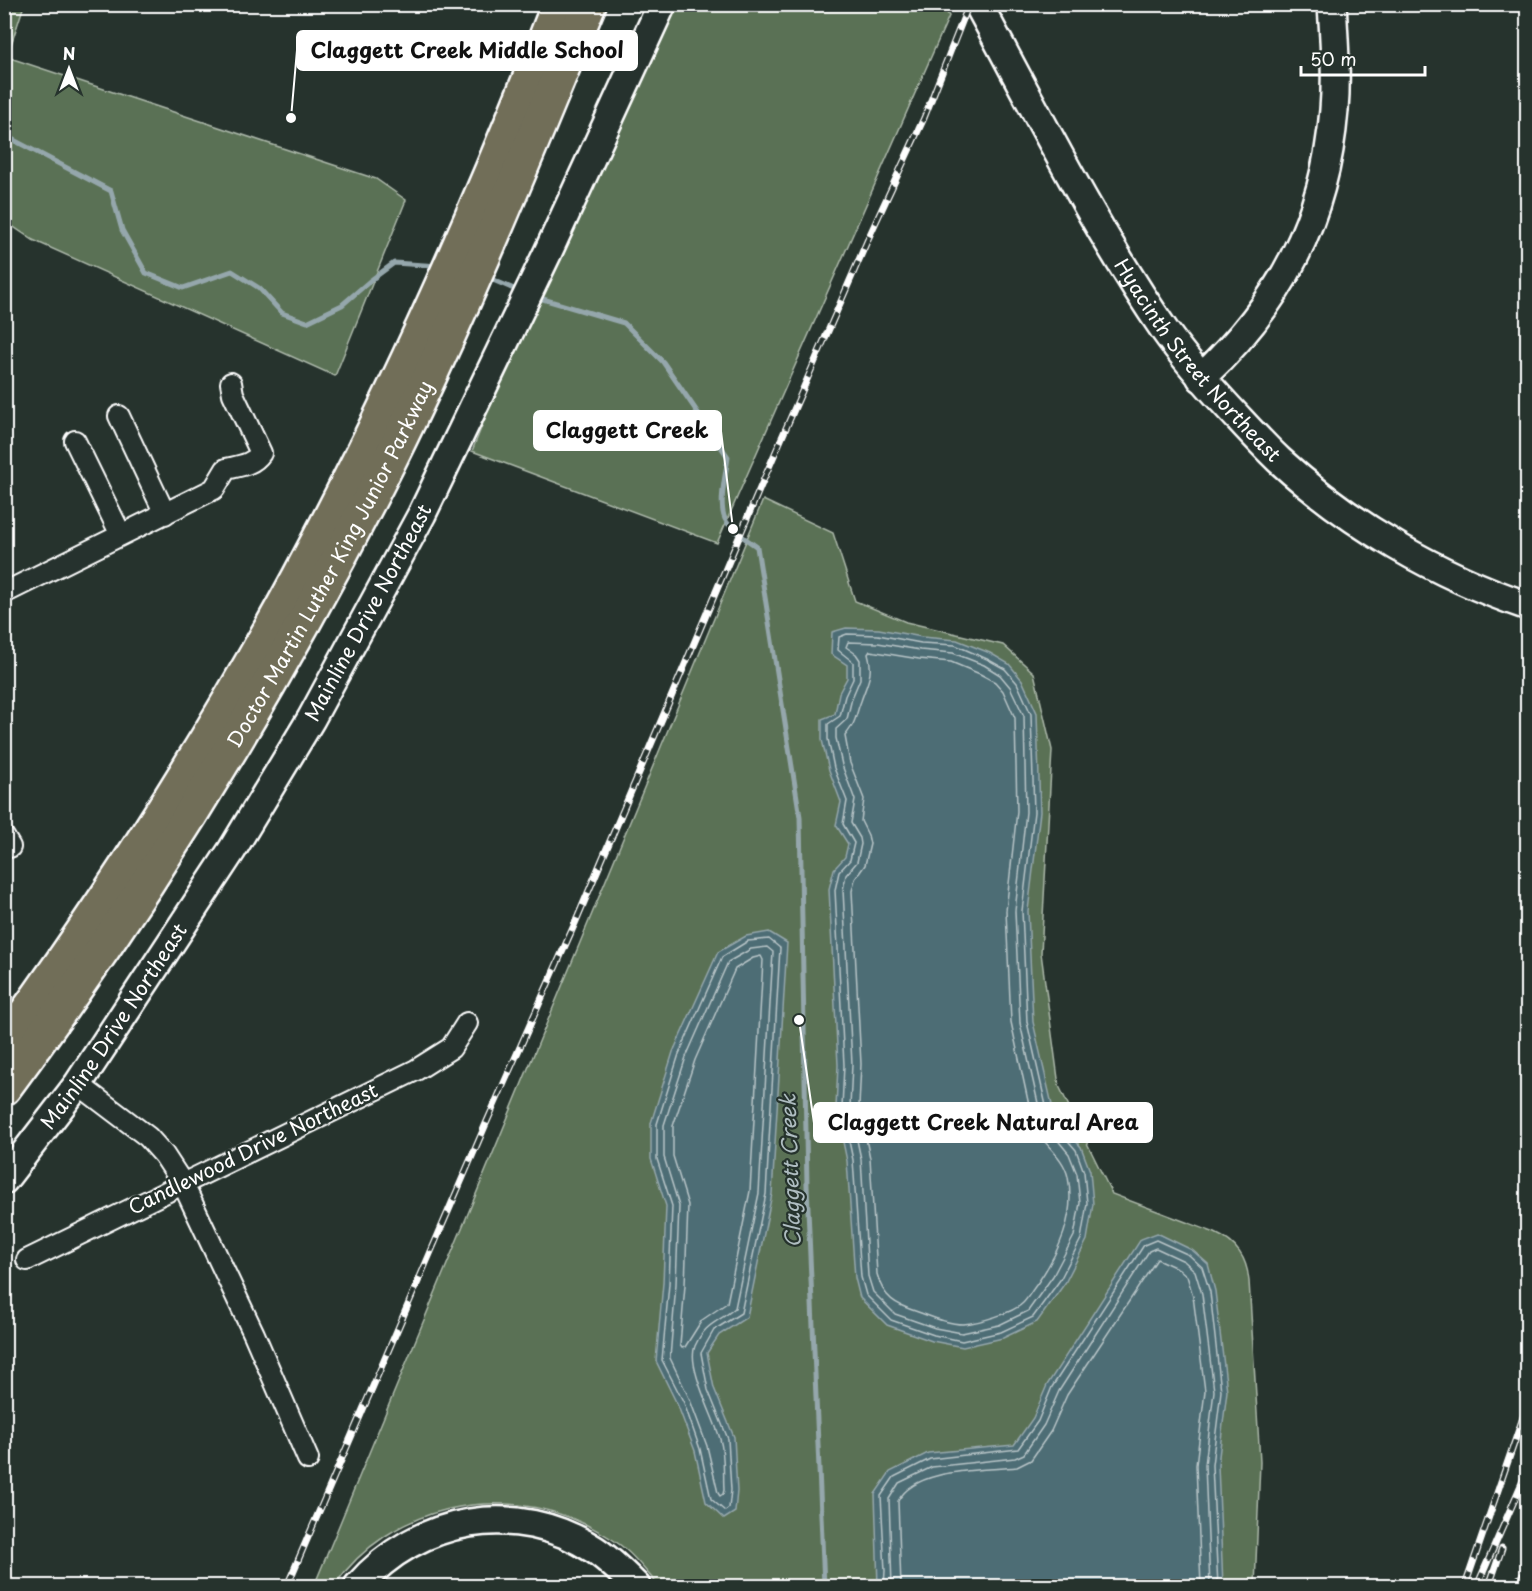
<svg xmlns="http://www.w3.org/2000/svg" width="1532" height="1591" viewBox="0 0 1532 1591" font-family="'Playpen Sans',sans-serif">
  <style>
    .green { fill: #5a7155; stroke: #acb8aa; stroke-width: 1.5 }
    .water { fill: #4e6d75; stroke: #95a7ac; stroke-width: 1.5 }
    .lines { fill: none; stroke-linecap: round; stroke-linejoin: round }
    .shore { stroke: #b8c5c8; stroke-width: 1.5 }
    .stream { stroke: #95a7ac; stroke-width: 5 }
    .street-casing { stroke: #fff; stroke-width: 24 }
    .secondary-casing { stroke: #fff; stroke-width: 32 }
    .highway-casing { stroke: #fff; stroke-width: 38 }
    .street { stroke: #26332d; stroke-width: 20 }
    .secondary { stroke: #26332d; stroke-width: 27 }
    .highway { stroke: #716e59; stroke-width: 33 }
    .rail-casing { stroke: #fff; stroke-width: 7 }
    .rail { stroke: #26332d; stroke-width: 4.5; stroke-dasharray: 14; stroke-linecap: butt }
    .labels { text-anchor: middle; stroke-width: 4.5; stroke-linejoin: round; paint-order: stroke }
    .street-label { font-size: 20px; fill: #fff; stroke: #26332d }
    .water-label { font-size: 21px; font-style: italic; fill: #afbdc1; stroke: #26332d }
    .leader { fill: none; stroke: #fff; stroke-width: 2 }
    .callout-dot { fill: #fff; stroke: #26332d; stroke-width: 2 }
    .callout { fill: #fff; stroke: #fff; stroke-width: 2 }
    .callout-label { font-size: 21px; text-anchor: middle; font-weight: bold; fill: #111 }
  </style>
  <rect width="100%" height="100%" fill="#26332d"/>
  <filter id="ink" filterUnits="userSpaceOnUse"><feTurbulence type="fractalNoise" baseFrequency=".0167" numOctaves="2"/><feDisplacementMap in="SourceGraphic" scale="12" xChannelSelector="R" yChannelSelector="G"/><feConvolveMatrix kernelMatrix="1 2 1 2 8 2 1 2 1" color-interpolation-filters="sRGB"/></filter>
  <g filter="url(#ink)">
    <path class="green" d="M4,5h20l-17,52 369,122 30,21 -71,176 -302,-136 -28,-19z
      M650,5h292l7,11 -232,527 -245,-92z
      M763,500l70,33 22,68 51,21 97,23 31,28 18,77 -11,203 18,133 53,108 103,39c22,10 32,25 34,48l11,181 -5,124h-596c-11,-12 -21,-26 -34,-37 -11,-10 -25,-17 -38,-24 -87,-43 -197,-20 -253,61h-20z"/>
    <path class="water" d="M846,628l33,1 43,8 35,3 33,13 19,11 13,16 15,33 3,99 -12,99 5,111 22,96 26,29 9,24 3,33 -6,36 -22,43 -28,39 -34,16 -40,9 -31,-6 -45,-16 -27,-27 -5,-20 -8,-117 -11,-53 2,-43 -9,-176 5,-20 11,-12 3,-13 -12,-19 5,-23 -12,-32 -7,-30v-21l13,-5 4,-21 8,-15v-13l-16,-11 1,-22z
      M769,932l18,11 -15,251 -25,123 -28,18 -12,18 7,35 20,49 3,54 -2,21 -11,7 -18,-17 -11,-51 -17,-45 -22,-45 7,-78 3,-77 -15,-47v-36l22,-71 45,-100 28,-16z
      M1157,1233l35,17 16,14 7,27 12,100 -9,74 5,121h-345l-3,-92 15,-22 38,-19 86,-8 19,-27 14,-33 94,-146z"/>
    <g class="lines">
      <path class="shore" d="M847,634l31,1 43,8 34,2 32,14 18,10 12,14 14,31 3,98 -12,99 5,111 22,97 27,31 8,22 3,31 -6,36 -21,41 -27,37 -32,15 -39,9 -28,-6 -43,-15 -25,-25 -5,-18 -8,-117 -11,-52 2,-43 -9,-175 4,-18 11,-12 4,-17 -11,-19 4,-23 -13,-33 -6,-29v-15l12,-8 5,-20 8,-17v-17l-15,-12 1,-13z
        M848,642l30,1 42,7 33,3 31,12 16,10 10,12 14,29 2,96 -11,99 5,112 22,98 27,33 8,20 3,29 -6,33 -21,40 -25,35 -29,14 -37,8 -27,-5 -40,-14 -22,-22 -5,-16 -7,-117 -11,-52 2,-43 -9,-174 3,-15 11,-13 4,-18 -1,-6 -9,-15 4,-23 -13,-35 -6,-27v-9l11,-10 5,-21 8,-19v-19l-4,-6 -10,-7z
        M870,651l49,8 32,3 29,12 15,8 8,9 12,27 2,93 -11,100 5,111 22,102c8,20 30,30 35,53 8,39 -9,75 -31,107 -5,6 -9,14 -14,19 -10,10 -45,20 -60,21 -15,0 -31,-7 -45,-12 -22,-7 -35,-14 -41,-38l-7,-116 -11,-52 2,-42 -9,-173 3,-12 10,-14 5,-21 -2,-9 -7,-14 3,-22 -14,-36 -5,-27c13,-17 9,-17 16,-35 6,-18 13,-27 7,-47z
        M769,939l11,9 -14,246 -25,119 -27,17 -13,23 7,37 20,49 3,51 -2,18 -4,3 -14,-12 -11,-50 -16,-46 -22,-43 7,-76 3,-78 -15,-47v-35l22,-70 43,-97 26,-16z
        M767,947l6,5 -14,241 -24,115c-17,15 -29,14 -40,38 -9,20 20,73 25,93 5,16 3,35 4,51l-1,4 -3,2 -2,-3 -11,-47 -17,-46 -20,-42 6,-74 3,-78 -15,-49v-32l22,-68 42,-95 23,-13z
        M753,958l8,-2 2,4 -13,231 -23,112 -25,17 -17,27 -3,1 -2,-3 5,-60 3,-80 -15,-49v-30l22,-66 40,-91z
        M884,1586l1,-15 -4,-75 13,-19 36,-18 88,-10 20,-28 14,-34 92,-142 12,-5 33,15 13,12 8,25 11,99 -9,74 6,121
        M892,1586l-3,-87 10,-16 33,-16 83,-9 9,-4 20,-29 15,-34 90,-140 7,-3 28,13 11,10 7,23 12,97 -9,74 5,121
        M901,1586l-3,-85c18,-34 84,-30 119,-34l14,-7 20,-29 16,-36 90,-136 22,10 8,7 6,20 12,95 -9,74 5,121"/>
      <path class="stream" d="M4,135l107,56 11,39 24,43 37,15 49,-17 27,17 23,25 25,9 35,-17 29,-25 23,-17 45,3
        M486,277l35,15
        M536,297l88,26 39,39 65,95c-2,17 -10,46 -3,62 6,12 22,20 32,28l43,270 7,368 17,401"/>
      <g class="street-casing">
        <path id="street" d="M119,416l46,98
          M75,441l46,94
          M4,593l210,-104 12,-20c13,-3 27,-4 35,-16l-28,-59 -2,-11
          M4,837l6,10
          M78,1084l70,53 16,18 19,29 71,150 54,125
          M27,1260l389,-190 35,-22 16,-25"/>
      </g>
      <g class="secondary-casing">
        <g id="secondary">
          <path id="s1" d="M978,4c60,110 116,224 187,327 19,27 41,52 64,77 16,17 32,35 50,52 71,65 158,115 249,146"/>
          <path d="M1201,378c80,-75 124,-158 133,-268 3,-35 0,-70 -2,-106"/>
          <path id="s2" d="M4,1180l74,-96 154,-234 79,-131 111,-205 126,-262 114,-248"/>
          <path d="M358,1586c60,-69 158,-87 237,-36 15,10 28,23 41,36"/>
        </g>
      </g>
      <g class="highway-casing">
        <g id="highway">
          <path d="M4,1044c108,-149 208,-305 295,-467 99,-185 184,-377 260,-573"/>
          <path id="s3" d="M4,1088c146,-196 273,-405 383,-623 75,-150 138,-306 202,-461"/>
        </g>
      </g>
      <use href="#street" class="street"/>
      <use href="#secondary" class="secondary"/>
      <use href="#highway" class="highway"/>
      <g class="rail-casing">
        <path id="rail" d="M287,1586l198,-460 91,-205 184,-433 108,-249 56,-121 45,-114
          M1465,1586l63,-183
          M1477,1586l51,-117
          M1489,1586l13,-38
          M1512,1586l16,-16"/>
      </g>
      <use href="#rail" class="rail"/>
    </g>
  </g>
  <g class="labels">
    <g class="street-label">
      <text dy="7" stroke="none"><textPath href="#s1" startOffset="420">Hyacinth Street Northeast</textPath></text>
      <text dy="7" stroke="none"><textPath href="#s3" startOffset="618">Doctor Martin Luther King Junior Parkway</textPath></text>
      <text dy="7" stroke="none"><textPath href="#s2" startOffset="675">Mainline Drive Northeast</textPath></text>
      <text dy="7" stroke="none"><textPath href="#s2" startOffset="189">Mainline Drive Northeast</textPath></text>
      <text transform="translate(253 1149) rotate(-26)" y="7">Candlewood Drive Northeast</text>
    </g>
    <g class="water-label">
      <text transform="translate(791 1171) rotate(-92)" y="7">Claggett Creek</text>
    </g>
  </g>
  <path class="leader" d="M291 118L297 50M733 529L721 431M799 1020L814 1123"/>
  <g class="callout-dot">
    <circle cx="291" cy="118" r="6"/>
    <circle cx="733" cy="529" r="6"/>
    <circle cx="799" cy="1020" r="6"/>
  </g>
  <g class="callout">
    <rect x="297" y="31" width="340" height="39" rx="6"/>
    <rect x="534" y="411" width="187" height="39" rx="6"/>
    <rect x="814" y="1103" width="338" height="39" rx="6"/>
  </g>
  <g class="callout-label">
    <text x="467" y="58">Claggett Creek Middle School</text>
    <text x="627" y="438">Claggett Creek</text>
    <text x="983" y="1130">Claggett Creek Natural Area</text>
  </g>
  <rect width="1532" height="1591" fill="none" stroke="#26332d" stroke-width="24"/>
  <rect x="12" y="12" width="1508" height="1567" fill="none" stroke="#fff" stroke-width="2" filter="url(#ink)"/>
  <g transform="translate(69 69)" stroke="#26332d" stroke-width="4.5" paint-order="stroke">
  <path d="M0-4.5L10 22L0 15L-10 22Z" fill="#ffffff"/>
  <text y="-9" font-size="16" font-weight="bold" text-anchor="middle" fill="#ffffff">N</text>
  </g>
  <path d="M1301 66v9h124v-9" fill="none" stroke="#ffffff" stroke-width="3"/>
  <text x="1310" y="66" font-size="18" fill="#ffffff" stroke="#26332d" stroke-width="4.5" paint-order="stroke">50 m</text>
</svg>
